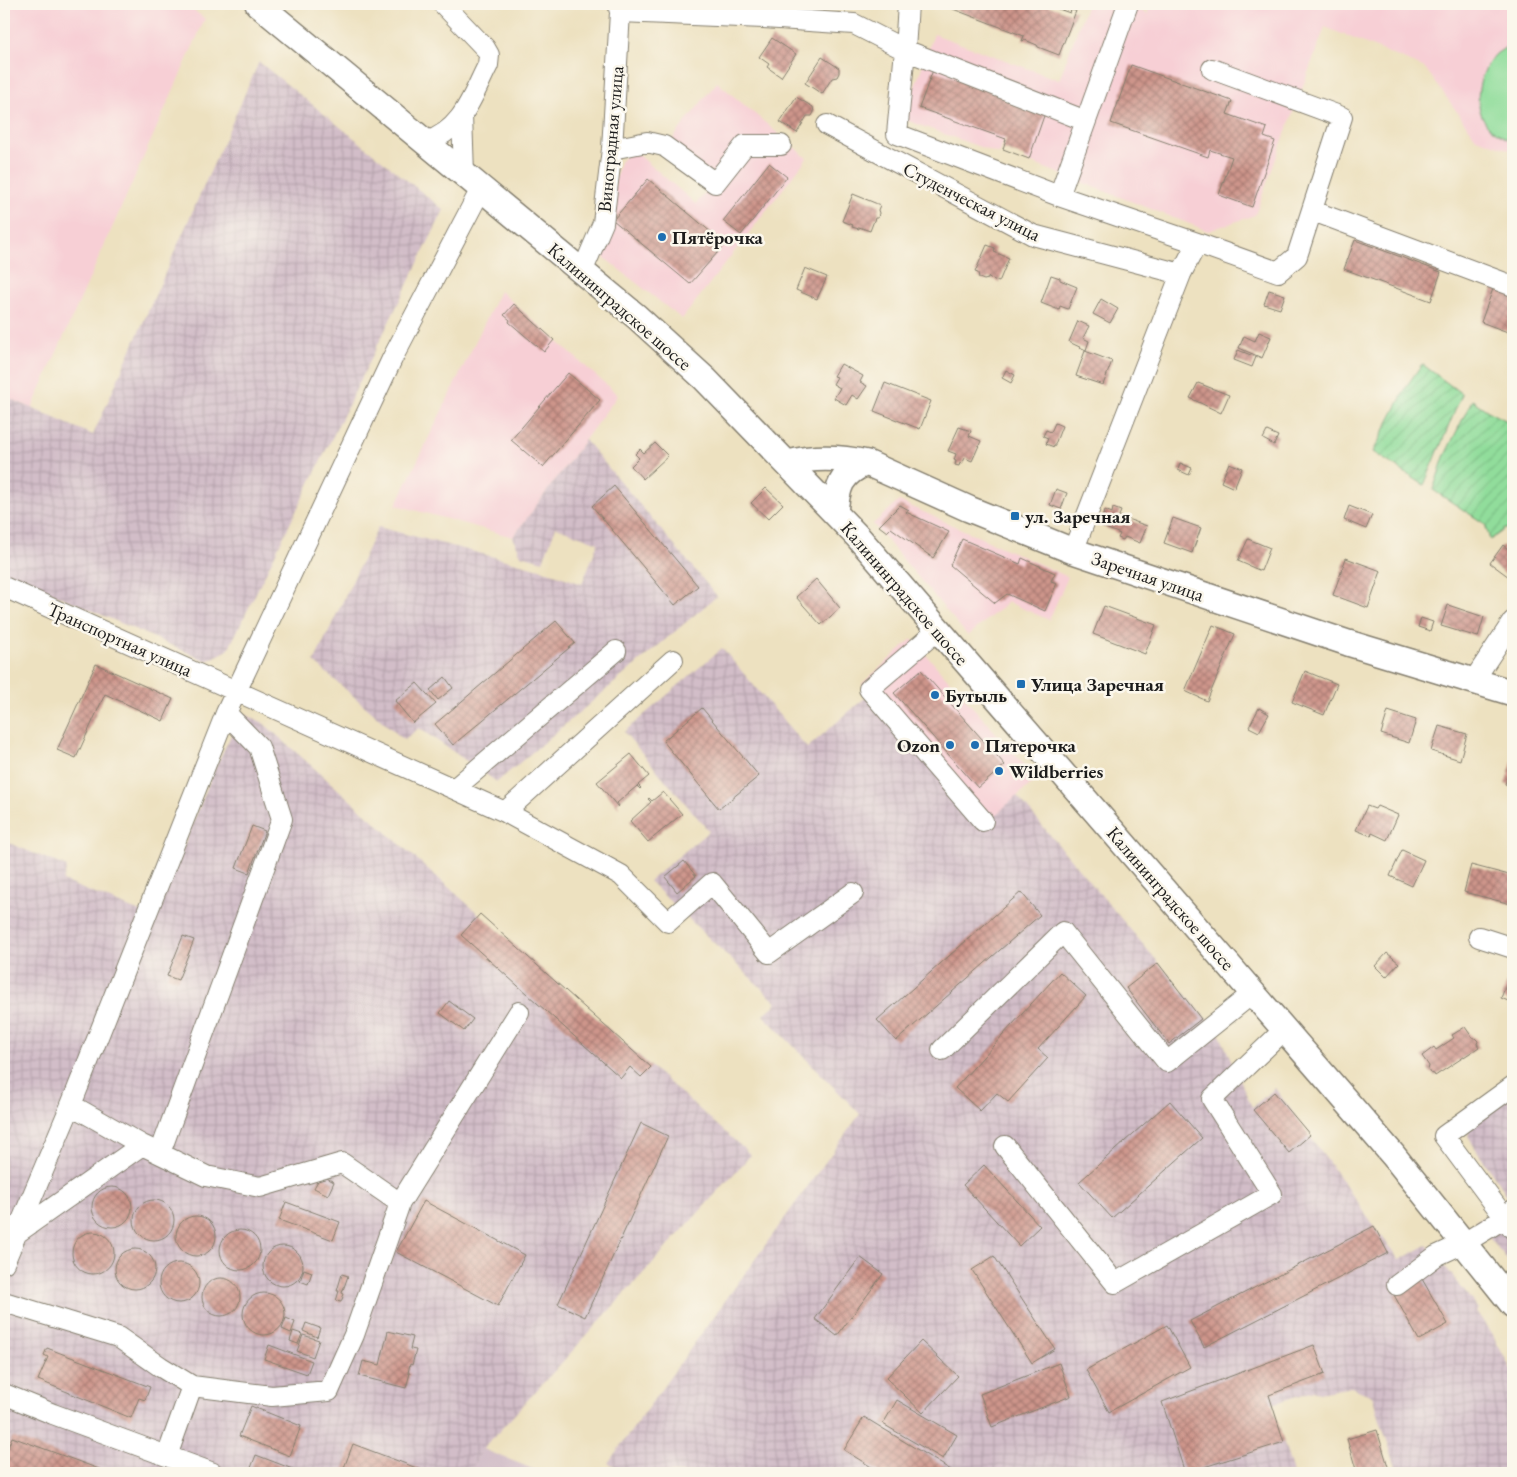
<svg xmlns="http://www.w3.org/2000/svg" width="1517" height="1477" viewBox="0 0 1517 1477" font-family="'EB Garamond',serif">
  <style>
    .built { fill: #f7cfd5 }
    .industrial { fill: url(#industrial-grid) }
    .railway { fill: #d2bdc8 }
    .grass { fill: #91dd9b; stroke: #567c5c }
    .garden { fill: url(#garden-furrows); stroke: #567c5c }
    .building { fill: url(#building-cross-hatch) }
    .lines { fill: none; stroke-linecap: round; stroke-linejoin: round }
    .minor-casing { stroke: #847e6e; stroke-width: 22 }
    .major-casing { stroke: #847e6e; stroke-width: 28 }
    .minor { stroke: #fff; stroke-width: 20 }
    .major { stroke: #fff; stroke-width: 25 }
    .poi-dot { fill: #1f6fb2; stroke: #fbf7ec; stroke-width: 2 }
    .labels { text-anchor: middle; stroke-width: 5; stroke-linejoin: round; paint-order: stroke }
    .street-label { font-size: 19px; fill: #1c1c1c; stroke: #fbf7ec }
    .poi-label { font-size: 19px; font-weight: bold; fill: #1c1c1c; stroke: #fbf7ec; text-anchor: start }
  </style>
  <defs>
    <pattern id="industrial-grid" width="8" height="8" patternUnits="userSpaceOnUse" patternTransform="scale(1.25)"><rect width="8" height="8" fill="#d2bdc8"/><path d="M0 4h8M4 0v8" fill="none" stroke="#b4a2ab"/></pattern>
    <pattern id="garden-furrows" width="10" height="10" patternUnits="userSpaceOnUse" patternTransform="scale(1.25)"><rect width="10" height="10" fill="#91dd9b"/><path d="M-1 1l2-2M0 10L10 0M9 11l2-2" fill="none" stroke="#7cbd85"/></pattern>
    <pattern id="building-cross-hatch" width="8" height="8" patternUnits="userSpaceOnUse" patternTransform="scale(1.25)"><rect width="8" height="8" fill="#ce958b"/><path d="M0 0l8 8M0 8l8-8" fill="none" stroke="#a67971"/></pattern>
  </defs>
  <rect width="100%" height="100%" fill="#fbf7ec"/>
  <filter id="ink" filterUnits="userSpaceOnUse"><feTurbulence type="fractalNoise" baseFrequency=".02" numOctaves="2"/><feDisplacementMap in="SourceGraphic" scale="10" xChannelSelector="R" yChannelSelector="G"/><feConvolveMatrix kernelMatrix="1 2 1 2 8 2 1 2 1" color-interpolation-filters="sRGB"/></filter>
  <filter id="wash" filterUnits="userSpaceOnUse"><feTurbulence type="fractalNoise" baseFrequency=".0096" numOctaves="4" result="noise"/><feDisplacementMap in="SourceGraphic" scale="20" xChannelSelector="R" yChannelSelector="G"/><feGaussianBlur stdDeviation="1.12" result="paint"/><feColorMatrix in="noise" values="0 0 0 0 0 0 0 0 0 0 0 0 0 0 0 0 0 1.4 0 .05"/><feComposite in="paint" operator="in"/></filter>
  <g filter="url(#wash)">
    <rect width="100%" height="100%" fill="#ede1c0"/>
    <path class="built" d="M4,4h182l19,15 -173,389 -28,-12z
      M1087,4h53l-5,4 13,6 -1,-10h366v147l-37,-13 -51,-70 -100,-41 -70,188 -47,16 -184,-71 19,-53 -24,-9 -20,56 -96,-35 31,-85 125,46z
      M717,82l90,76 -125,161 -85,-67 23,-90 12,-13 64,55 16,-20 -45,-38z
      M500,291l118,104 -105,142 -117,-32z
      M899,501l169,76 -19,43 -41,-18 -40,34 -95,-112z
      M912,639l125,140 -46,40 -129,-135z"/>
    <path class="industrial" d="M259,62l185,148 -216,440 -21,11 -203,-89v-176l89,39z
      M585,440l132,156 -220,186 -78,-54 -15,12 -90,-78 64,-135 162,42 42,15 16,-41 -42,-16 -13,34 -22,-6 -8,-18z
      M722,648l85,100 59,-51 125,122 26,-23 203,239 32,72 23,-19 124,172 28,-15 18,21 33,43 -2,2 17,25 20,37v100h-115l-26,-77 -21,-9 -32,6 -5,-2 -42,13 21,69h-663l-22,-10 252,-349 -97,-99 14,-12 -128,-122 60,-50 -85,-99z
      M242,713l20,9 489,433 -268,294 -13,24h-466v-632l63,26 -4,14 92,37 60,-150z
      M1513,1094v172l-38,-45 18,-6 18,-14 -43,-64 3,-15z"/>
    <path class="railway" d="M483,1449l60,24h-74z"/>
    <path class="grass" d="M1512,43h1v99c-7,-4 -17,-9 -23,-14 -20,-21 -12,-55 6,-74 5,-4 11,-7 16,-11z"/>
    <path class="garden" d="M1422,364l40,30 -38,91 -51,-33 35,-68z
      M1472,400l16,11 25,13v104l-8,1 -15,11 -5,-16 -52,-34 11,-33z"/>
    <g id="blocks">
      <path class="building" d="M956,4h88l26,9 1,-3 5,1 -17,44 -21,-8 -1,-2 -12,-5 -3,1 2,-5 -71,-27z
        M772,38l24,16 -15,23 -14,-10 2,-3 -10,-7z
        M822,57l17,11v5l-2,4 -5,1 -10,16 -17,-11z
        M1131,65l101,36 -5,13 40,14 -3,9 11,4 -23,66 -33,-12 13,-38 -22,-7 -2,7 -97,-34z
        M933,70l113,40 -17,49 -26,-10 3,-10 -87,-31z
        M796,97l17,10 1,5 -2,4h-5l-10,17 -17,-11z
        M769,163l18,14 -46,58 -18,-14z
        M648,179l77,65 -35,40 -77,-64z
        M853,194l27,11 -2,5 1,3 -1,5h-3l-5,13 -11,-4v2l-7,-2 1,-2 -11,-4z
        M1355,240l86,32 -10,29 -87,-32z
        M987,245l8,3 -1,4 15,6 -10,24 -11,-5v2l-4,1 -5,-2 -1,-5 -3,-1z
        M805,268l22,9 -10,22 -21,-9z
        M1051,275l9,3v2l17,7 -9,22 -8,-3 -1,4 -18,-7z
        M1494,286l19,7v41l-32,-12z
        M1269,290l16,5 -5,14 -16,-5z
        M1101,299l17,10 -8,14 -17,-9z
        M514,304l40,36 -10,12 -35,-30 1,-2 -6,-5z
        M1078,321l11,5 -6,12 6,3 -3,9 -17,-8z
        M1259,332l12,5 -9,21 -23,-10 5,-12 11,5z
        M1238,350l18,7 -4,10 -18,-7z
        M1085,351l27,10 -9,24 -27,-9z
        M841,364l22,12 -3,6 7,4 -9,13 -6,-4 -6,10 -12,-7 6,-10 -7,-4 4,-7 -3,-1z
        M1006,370l9,5 -4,8 -9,-5z
        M568,373l32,27 -57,67 -32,-27z
        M885,383l46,18 -11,28 -46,-18z
        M1198,383l31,12 -8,18 -31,-15z
        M1055,423l7,3 -8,21 -8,-3 2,-6 -5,-2 3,-6 5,2z
        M959,427l12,4 -2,5 12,5 -9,20 -7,-3 -3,6 -2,-1 -1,3 -4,-1 1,-4 -2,-1 2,-6 -8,-3z
        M1267,431l11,5 -4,9 -11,-6z
        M655,443l13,13 -25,23 -12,-13 8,-8 -4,-4 5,-5 4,4z
        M1180,463l12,5 -3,7 -11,-5z
        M1229,463l13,5 -8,20 -13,-6z
        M614,486l84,100 -23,19 -83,-99z
        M766,488l17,16 -15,15 -17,-16z
        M1056,489l11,4 -6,16 -11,-4z
        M900,505l9,5 -3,2 43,20 -16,26 -42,-30 -4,4 -8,-6z
        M1349,506l23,9 -6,14 -22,-9z
        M1113,508l8,3 -2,5 28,10 -7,17 -15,-6 -2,3 -5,-2 2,-4 -21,-9 6,-15 7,3z
        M1173,518l28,10 -9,25 -28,-10z
        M962,539l58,25 2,-6 33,15 -4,8 6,2 -12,28 -38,-17 -12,9 -45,-38z
        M1248,539l22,9 -9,23 -23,-10z
        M1503,545l10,8v19l-4,5 -19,-14z
        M1346,558l35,13 -13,37 -35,-13z
        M816,579l24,29 -19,17 -25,-28z
        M1448,605l36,12 -6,20 -37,-11z
        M1104,606l52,19 -11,29 -52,-20z
        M1421,618l12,4 -3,9 -12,-4z
        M556,621l19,22 -122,102 -18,-21z
        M1213,625l22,9 -28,67 -22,-10z
        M96,664l77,35 -10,22 -58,-27 -29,64 -19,-8z
        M921,670l84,95 -27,23 -84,-95z
        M1305,671l32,13 -13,31 -32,-13z
        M445,677l8,11 -15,12 -8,-10z
        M417,683l19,21 -23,19 -18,-22z
        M702,708l57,68 -40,33 -56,-68z
        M1259,708l10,6 -10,18 -10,-5z
        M1388,711l28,9 -7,23 -28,-9z
        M1439,726l28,8 -7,26 -29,-9z
        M631,754l18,22 -11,9 3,3 -1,1 -3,-3 -20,17 2,3 -1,1 -21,-25z
        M1513,759v28l-8,-3z
        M663,792l19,22 -34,28 -18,-21 21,-19 -3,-3 1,-1 3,3z
        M1367,806l8,3 2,-3 21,9 -11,25 -15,-7 -1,3 -15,-6z
        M252,826l13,5 -16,42 -13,-5z
        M1402,850l22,10 -12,26 -22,-10z
        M684,861l12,15 -19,16 -12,-15z
        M1471,865l42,11v21l-2,7 -47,-12z
        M1021,892l19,23 -144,126 -19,-21z
        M480,914l171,153 -10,10 -11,-10 -9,11 -160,-143z
        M183,936l11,4 -16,40 -11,-4z
        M1387,953l12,10 -13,14 -11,-11z
        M1158,963l43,56 -32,25 -43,-56z
        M1060,972l26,24 -48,53 10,9 -40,44 -11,-9 -17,18 -25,-23z
        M1511,972l2,1v30l-12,-5z
        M449,1001l24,18 -9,12 -24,-18z
        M1465,1027l7,10 3,1 3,3 -1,3 2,3 -44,29 -1,-2 -4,-1 -2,-3 1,-4 -7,-10 12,-9 2,3 18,-12 -2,-3z
        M1274,1092l36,43 -21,18 -36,-43z
        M1170,1101l32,37 -90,80 -33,-36z
        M641,1123l27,13 -83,181 -27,-13z
        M984,1165l56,61 -21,20 -56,-61z
        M321,1175l13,7 -6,13 -14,-7z
        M92 1207a20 20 0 1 1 40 0a20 20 0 1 1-40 0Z
        M134 1220a20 20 0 1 1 40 0a20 20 0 1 1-40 0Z
        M424,1201l101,54 -27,51 -102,-54z
        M286,1202l54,20 -7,18 -54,-20z
        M176 1236a20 20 0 1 1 40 0a20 20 0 1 1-40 0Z
        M1374,1226l14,27 -184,94 -14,-26z
        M220 1250a20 20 0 1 1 40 0a20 20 0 1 1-40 0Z
        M72 1253a21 21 0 1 1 42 0a21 21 0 1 1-42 0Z
        M263 1266a20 20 0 1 1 40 0a20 20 0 1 1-40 0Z
        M115 1269a20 20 0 1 1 40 0a20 20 0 1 1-40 0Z
        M994,1256l61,93 -23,14 -60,-93z
        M860,1257l23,17 -46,62 -22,-17z
        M159 1283a20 20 0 1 1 40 0a20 20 0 1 1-40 0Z
        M304,1269l8,3 -4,12 -8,-3z
        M342,1274l6,2 -6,17 2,1 -3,8 -5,-1 3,-10h-2z
        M202 1297a19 19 0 1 1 38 0a19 19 0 1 1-38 0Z
        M1422,1279l26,45 -29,16 -25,-45z
        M243 1314a21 21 0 1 1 42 0a21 21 0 1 1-42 0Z
        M286,1318l9,4 -4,11 -9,-4z
        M306,1323l14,5 -3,9 -14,-6z
        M1167,1325l23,42 -81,45 -23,-42z
        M293,1331l9,3 -4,10 -8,-3z
        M388,1331l25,6 -3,12 6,1 -4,15 -2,-1 -2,9h2l-4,15 -47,-12 4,-15 17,4z
        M303,1335l16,5 -6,17 -16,-6z
        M921,1341l37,35 -35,37 -37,-35z
        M269,1345l43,16 -5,13 -43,-15z
        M1314,1345l11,29 -56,21 15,47 -99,31 -23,-71z
        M47,1348l103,39 -5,13 -6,-2 -8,20 -93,-38 10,-23 -4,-2z
        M1059,1363l12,33 -79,31 -12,-33z
        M897,1400l60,35 -14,24 -60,-35z
        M251,1406l50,20 -11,30 -51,-20z
        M864,1417l92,56h-75l-37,-23z
        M1377,1430l13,43h-33l-10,-34z
        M12,1437l98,36h-106v-15z
        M353,1444l77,29h-88z
        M256,1455l47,18h-54z"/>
    </g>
  </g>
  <g filter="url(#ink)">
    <use href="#blocks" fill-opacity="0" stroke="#847e6e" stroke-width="1"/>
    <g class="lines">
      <g class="minor-casing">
        <path id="minor" d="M908,4l-3,46 -8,84 162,62 138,47 81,29 19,-16 45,-139 -130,-48
          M620,12l144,6 90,6 51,26 181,71
          M462,115l2,59
          M827,125l206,110 148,39
          M426,142c37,-12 46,-46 62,-77l1,-10 -4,-7 -42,-44
          M612,149l35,-7 17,4 51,37 30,-38h36
          M1059,196l69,-192
          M1313,211l200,75
          M582,272l21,-49 9,-74 8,-137 -2,-8
          M1073,551l108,-277 16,-31
          M4,587l450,202 162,-138
          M938,630l-69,59 114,132
          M1474,680l39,-59
          M454,789l51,23 116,63 47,47 44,-39 57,70 84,-60
          M505,812l168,-152
          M1479,937l34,11
          M942,1050l121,-118 104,130 86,-69
          M1513,1086l-69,50 69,93
          M71,1105l71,40 64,31 54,11 82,-24 58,40 119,-191
          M1005,1146l110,137 157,-89 -60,-95 72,-69
          M160,1153l122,-334 -23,-72 -33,-34
          M17,1233l125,-88
          M4,1263l67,-158 155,-392 166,-354 89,-170
          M1397,1285l39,-29 28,-13 41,-25 8,-8
          M4,1302l114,35 43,30 31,19 80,10 57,-5 25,-56 46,-132
          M4,1394l49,20 160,59
          M167,1456l25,-70"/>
      </g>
      <g class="major-casing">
        <path id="major" d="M258,4l379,313 68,62 153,158 535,618 120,150
          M788,463c26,-7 52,-6 79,0l102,46 104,42 275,92 165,50
          M835,513c2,-25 5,-40 32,-50"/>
      </g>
      <use href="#minor" class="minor"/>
      <use href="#major" class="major"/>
    </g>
  </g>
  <g class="poi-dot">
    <circle cx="662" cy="237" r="5"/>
    <rect x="1010" y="511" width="10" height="10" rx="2.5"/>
    <rect x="1016" y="679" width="10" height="10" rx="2.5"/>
    <circle cx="935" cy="695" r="5"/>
    <circle cx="950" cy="745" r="5"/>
    <circle cx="975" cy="745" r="5"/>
    <circle cx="999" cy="771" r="5"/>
  </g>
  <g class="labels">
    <g class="street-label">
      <text transform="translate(610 139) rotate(-85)" y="7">Виноградная улица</text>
      <text transform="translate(972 201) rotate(27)" y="7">Студенческая улица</text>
      <text transform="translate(620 306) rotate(41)" y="7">Калининградское шоссе</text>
      <text transform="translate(1148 576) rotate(19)" y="7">Заречная улица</text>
      <text transform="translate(905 593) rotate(49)" y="7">Калининградское шоссе</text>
      <text transform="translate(120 639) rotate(24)" y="7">Транспортная улица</text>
      <text transform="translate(1171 898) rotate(49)" y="7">Калининградское шоссе</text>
    </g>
    <g class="poi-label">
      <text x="672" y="244">Пятёрочка</text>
      <text x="1025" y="523">ул. Заречная</text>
      <text x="1031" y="691">Улица Заречная</text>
      <text x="945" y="702">Бутыль</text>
      <text x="940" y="752" text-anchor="end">Ozon</text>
      <text x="985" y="752">Пятерочка</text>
      <text x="1009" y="778">Wildberries</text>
    </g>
  </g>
  <rect width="1517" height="1477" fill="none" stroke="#fbf7ec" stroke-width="20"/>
</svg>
